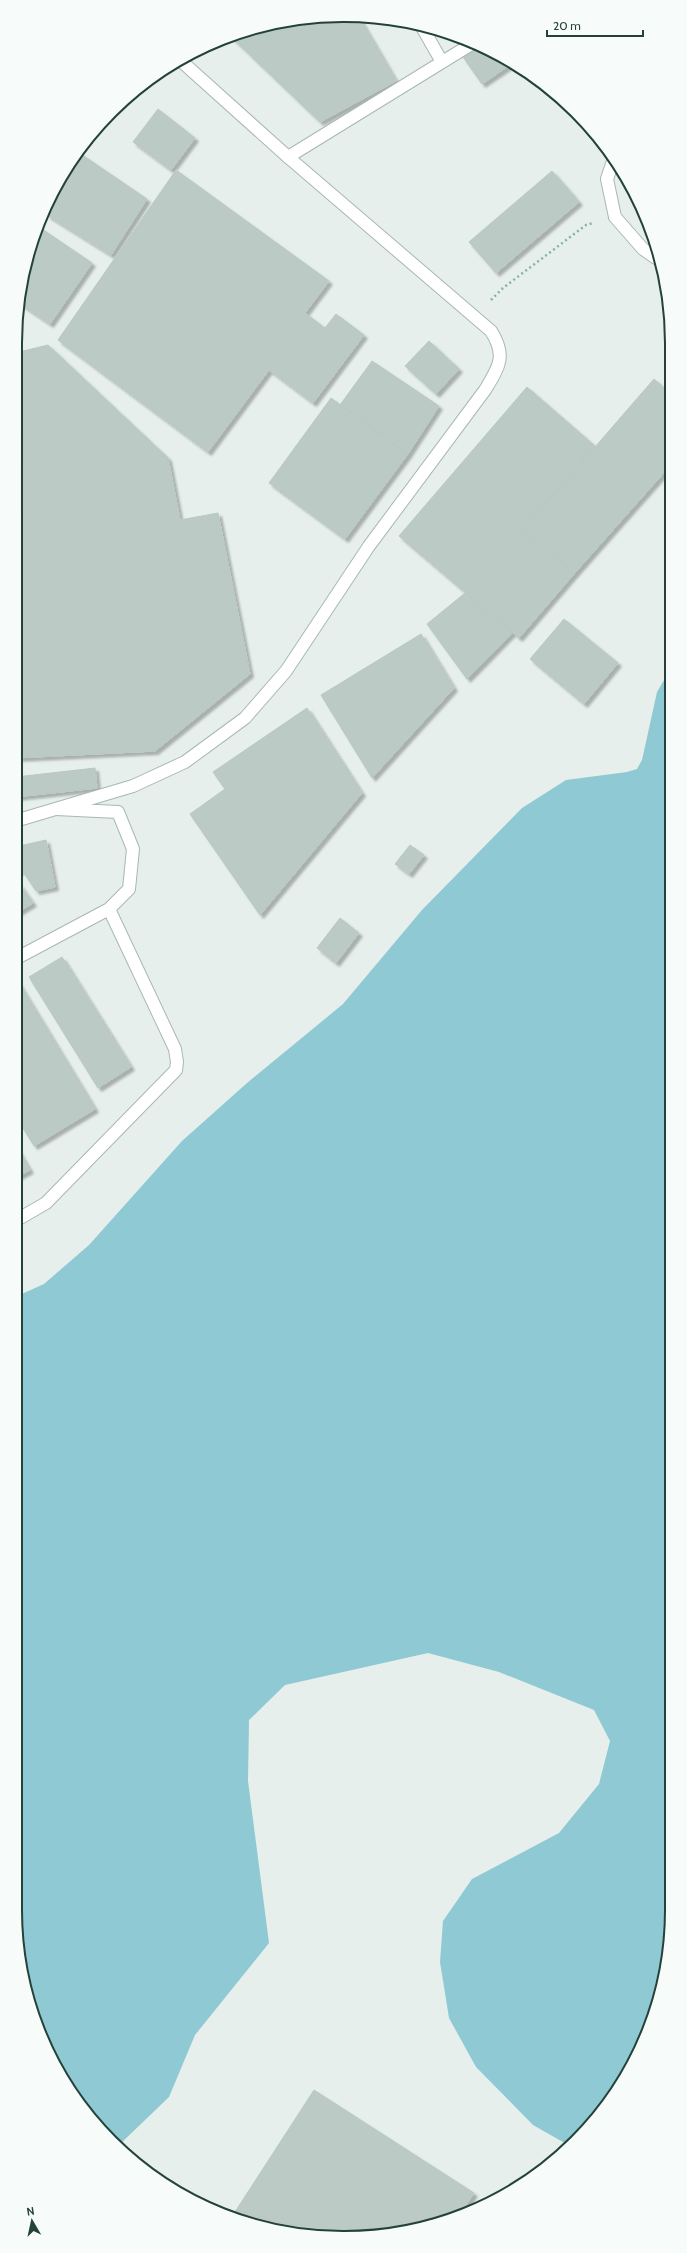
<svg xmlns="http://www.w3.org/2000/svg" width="687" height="2253" viewBox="0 0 687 2253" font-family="Cabin,sans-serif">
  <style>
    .water { fill: #8ec9d4 }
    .building { fill: #bbcac4; stroke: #b8c9c2; filter: url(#shadow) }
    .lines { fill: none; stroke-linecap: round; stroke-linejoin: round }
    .lane-casing { stroke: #a8b8b2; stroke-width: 14 }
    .street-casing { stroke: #a8b8b2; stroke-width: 14 }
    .path { stroke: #86b3a5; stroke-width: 2.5; stroke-dasharray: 2 3; stroke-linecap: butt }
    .lane { stroke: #fff; stroke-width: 12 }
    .street { stroke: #fff; stroke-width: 12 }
    .rim { fill: none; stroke: #24423a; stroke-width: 2 }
  </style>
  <defs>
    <filter id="shadow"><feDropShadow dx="3.5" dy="3.5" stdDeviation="1" flood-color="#0004"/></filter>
  </defs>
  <rect width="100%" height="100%" fill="#e6efeb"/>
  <path class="water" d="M670,670l2,1239 -6,65 -19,61 -30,57 -47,54 -37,-21 -57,-58 -27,-49 -9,-56 3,-41 29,-42 87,-46 40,-49 11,-43 -16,-31 -95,-38 -71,-19 -143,32 -36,35 -1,61 21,162 -74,92 -26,62 -51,49 -21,-20 -57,-91 -19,-62 -6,-64v-612l29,-13 45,-39 93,-104 65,-58 96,-79 79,-94 100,-102 44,-28 61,-8 10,-3 5,-9 15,-68z"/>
  <path class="building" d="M344,15l14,1 38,65 -76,41 -90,-86 50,-15z
    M476,47l32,12 5,4 -31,21 -19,-27z
    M158,109l37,29 -24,32 -38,-28z
    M78,152l69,47 -36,56 -64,-40z
    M176,170l153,111 -24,32 20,15 11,-14 28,21 -51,68 -44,-33 -61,82 -150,-112z
    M552,171l27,31 -83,71 -27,-31z
    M39,227l53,36 -42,61 -31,-21 2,-24 14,-46z
    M429,341l30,28 -23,25 -31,-28z
    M48,345l120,113 12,62 38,-7 32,161 -95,77 -140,7v-405z
    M372,361l67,45 -31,48 -68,-49z
    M654,379l15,13v75l-95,107 -51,-44z
    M527,387l68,59 -72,84 51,44 -55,64 -120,-102z
    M331,398l77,56 -63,85 -76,-56z
    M465,593l47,40 -45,46 -40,-55z
    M564,619l54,44 -34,41 -54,-45z
    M421,634l33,54 -82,90 -51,-83z
    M307,708l55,85 -102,122 -70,-101 35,-25 -12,-17z
    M95,768l2,20 -82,9v-27l1,7z
    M46,840l9,47 -19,4 -14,-21 -7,3v-26z
    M410,845l14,10 -15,19 -14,-10z
    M20,885l13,18 -18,11v-28z
    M340,918l19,15 -23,30 -19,-15z
    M62,957l69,110 -33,21 -69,-111z
    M18,982l77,127 -61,37 -19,-31v-131z
    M15,1145l15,25 -15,8z
    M314,2090l160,103 -12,18 -34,16 -63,10 -64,-2 -68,-20z"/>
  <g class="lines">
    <g class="lane-casing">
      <path id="lane" d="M422,27l20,35
        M288,157l182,-112
        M613,161l-6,18 8,38 28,32 13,9
        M15,959l94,-50 20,-20 4,-40 -15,-37 -62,-3
        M15,1221l31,-18 130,-133 1,-8 -2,-13 -66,-140"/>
    </g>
    <g class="street-casing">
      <path id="street" d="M15,821l118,-35 52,-24 60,-44 41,-47 83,-125 116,-156c14,-23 22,-34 6,-59l-203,-174 -108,-97"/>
    </g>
    <path class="path" d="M491,300l12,-12 83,-63 7,-2"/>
    <use href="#lane" class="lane"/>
    <use href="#street" class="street"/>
  </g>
  <path d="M0 0H687V2253H0ZM343 22H344A321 321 0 0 1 665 343V1910A321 321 0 0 1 344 2231H343A321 321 0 0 1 22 1910V343A321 321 0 0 1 343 22Z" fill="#f7fbf9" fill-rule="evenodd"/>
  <path class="rim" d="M343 22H344A321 321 0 0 1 665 343V1910A321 321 0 0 1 344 2231H343A321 321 0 0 1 22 1910V343A321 321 0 0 1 343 22Z"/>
  <g transform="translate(32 2221) rotate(351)" stroke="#f7fbf9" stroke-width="3" paint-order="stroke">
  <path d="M0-3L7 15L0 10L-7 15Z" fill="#24423a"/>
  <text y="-6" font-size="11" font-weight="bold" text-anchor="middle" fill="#24423a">N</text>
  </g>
  <path d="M547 30v6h96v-6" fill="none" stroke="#24423a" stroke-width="2"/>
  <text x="553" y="30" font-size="12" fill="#24423a" stroke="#f7fbf9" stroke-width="3" paint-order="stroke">20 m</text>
</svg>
